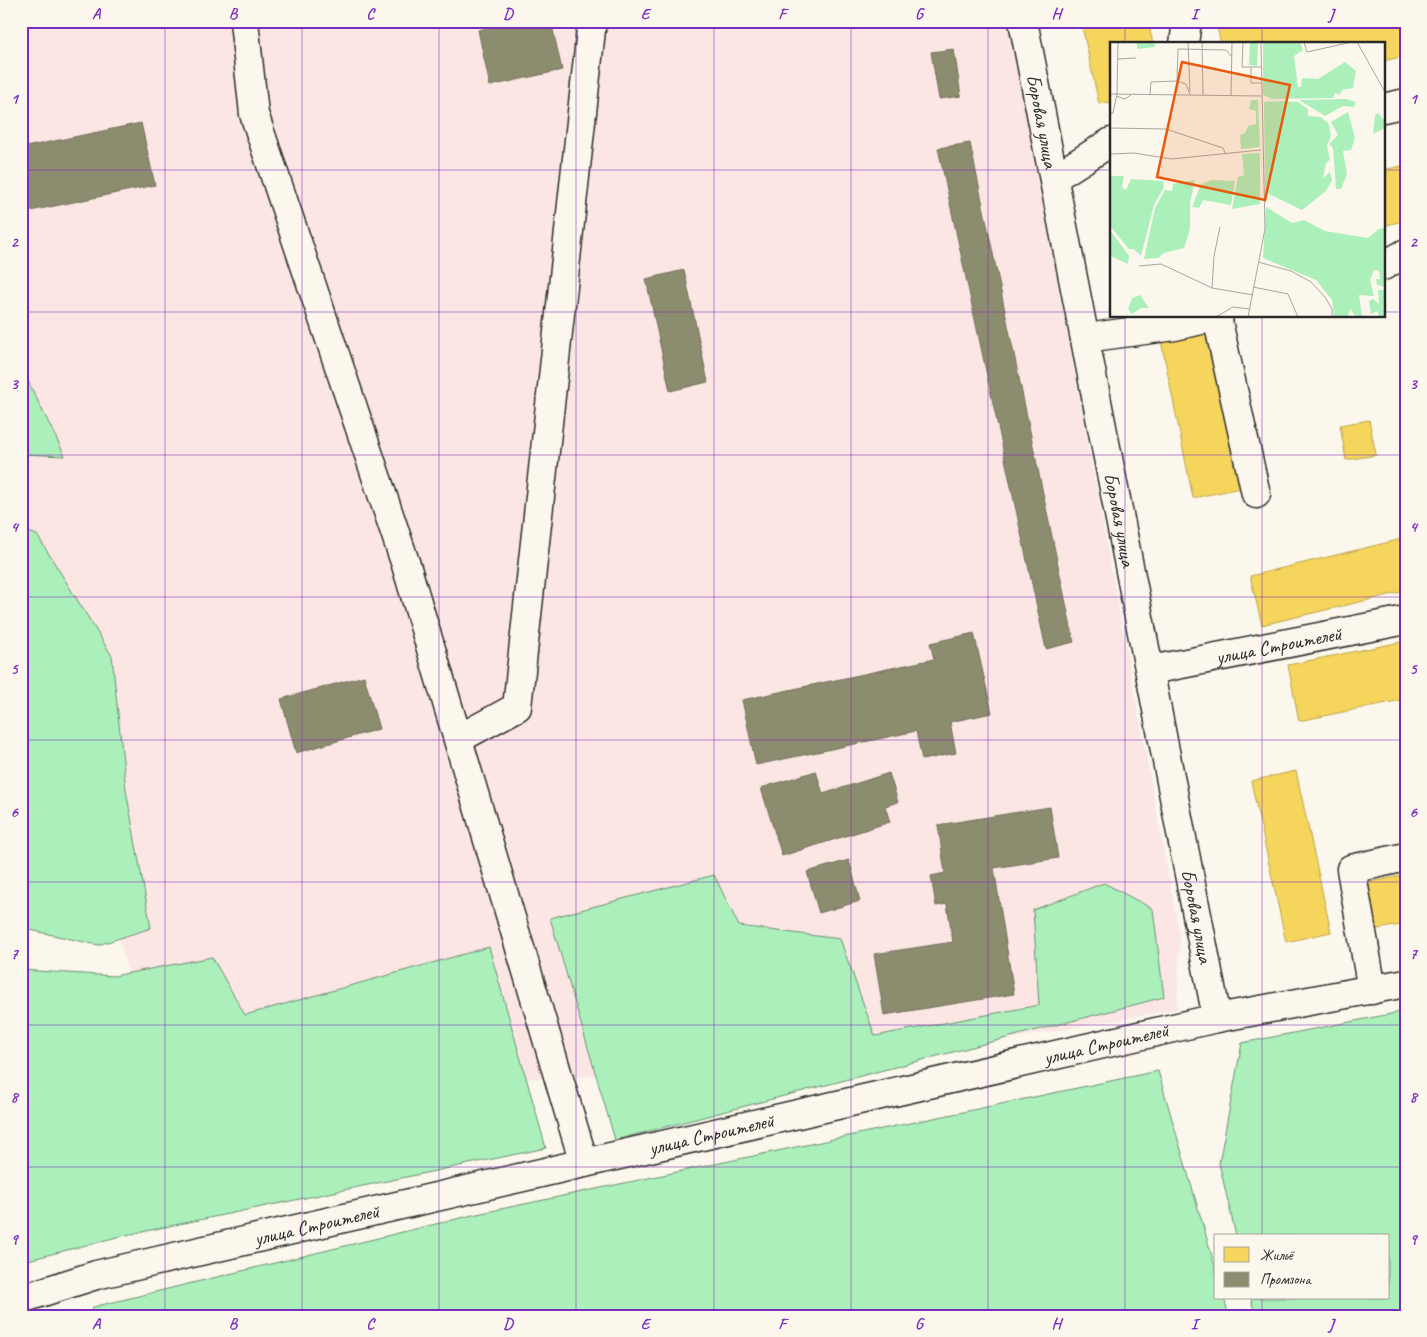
<svg xmlns="http://www.w3.org/2000/svg" width="1427" height="1337" viewBox="0 0 1427 1337" font-family="Caveat,sans-serif">
  <style>
    .built { fill: #fbe6e4 }
    .green { fill: #abf0bb; stroke: #6b8e73 }
    .homes { fill: #f6d55c; stroke: #b9a24d }
    .industry { fill: #8c8c6e; stroke: #6f6f5a }
    .lines { fill: none; stroke-linecap: round; stroke-linejoin: round }
    .minor-casing { stroke: #2b2b2b; stroke-width: 31 }
    .minor { stroke: #fbf7ec; stroke-width: 28 }
    .grid { fill: none; stroke: #7b2cbf; stroke-width: 1; stroke-opacity: 0.55 }
    .labels { text-anchor: middle; stroke-width: 5; stroke-linejoin: round; paint-order: stroke }
    .street-label { font-size: 20px; fill: #2b2b2b; stroke: #fbf7ec }
    .inset-road { fill: none; stroke: #a8a59f; stroke-width: 1 }
    .view { fill: #e8590c; fill-opacity: 0.15; stroke: #e8590c; stroke-width: 2.5 }
    .inset-edge { fill: none; stroke: #2b2b2b; stroke-width: 2.5 }
    .neatline { fill: none; stroke: #7b2cbf; stroke-width: 2 }
    .grid-label { font-size: 16px; text-anchor: middle; font-weight: bold; fill: #7b2cbf }
  </style>
  <rect width="100%" height="100%" fill="#fbf7ec"/>
  <filter id="ink" filterUnits="userSpaceOnUse"><feTurbulence type="fractalNoise" baseFrequency=".02" numOctaves="2"/><feDisplacementMap in="SourceGraphic" scale="10" xChannelSelector="R" yChannelSelector="G"/><feConvolveMatrix kernelMatrix="1 2 1 2 8 2 1 2 1" color-interpolation-filters="sRGB"/></filter>
  <g filter="url(#ink)">
    <path class="built" d="M21,21h988l171,916 -3,72 -283,51 -733,38 -140,-534z"/>
    <path class="green" d="M21,367l44,89 -44,-2z
      M21,529l16,6 75,121 14,134 25,138 -53,17 -77,-17z
      M714,875l25,51 101,13 35,97 164,-31 -6,-95 71,-27 49,26 11,88 -549,143 -65,-222z
      M489,947l57,201 -429,89 -96,25v-292l93,6 98,-19 33,58z
      M1406,1011v305h-151l-4,-18h137v-62h-152l-17,-73 23,-120z
      M1158,1071l58,199v28h8l5,18h-1138l2,-9 384,-93z"/>
    <path class="homes" d="M1081,21h67l5,23h-42v58l-12,2z
      M1246,21h160v35l-23,5v-17h-162l-4,-17z
      M1406,165v55l-23,6v-56z
      M1207,327l34,161 -48,10 -33,-162z
      M1369,420l7,35 -30,5 -6,-35z
      M1406,538v53l-144,34 -12,-49z
      M1406,641v58l-107,22 -11,-56z
      M1296,771l35,161 -45,10 -35,-161z
      M1406,875v49l-34,6 -8,-47z"/>
    <path class="industry" d="M507,21h44l11,49 -72,16 -12,-56 29,-6z
      M954,49l7,47 -22,3 -8,-47z
      M141,123l14,62 -134,28v-65z
      M970,143l104,499 -28,7 -108,-501z
      M684,270l24,112 -38,9 -24,-112z
      M974,633l18,80 -42,9 6,31 -34,7 -6,-29 -160,34 -14,-65 192,-41 -4,-16z
      M364,676l15,53 -83,24 -15,-54z
      M816,771l7,23 66,-21 9,29 -13,4 5,16 -108,34 -21,-68z
      M1050,807l8,51 -64,10 20,126 -130,21 -10,-61 79,-12 -6,-38 -11,2 -5,-30 14,-3 -7,-48z
      M849,860l11,41 -41,12 -12,-41z"/>
    <g class="lines">
      <g class="minor-casing">
        <g id="minor">
          <path d="M244,21l10,93 152,451 178,598"/>
          <path id="s1" d="M1023,21l194,997"/>
          <path d="M1184,44l3,-23"/>
          <path d="M1383,108l23,-5"/>
          <path d="M1054,178l57,-36"/>
          <path d="M1383,266l23,-13"/>
          <path d="M1217,317l39,177"/>
          <path d="M1085,338l90,-12 44,-10"/>
          <path id="s2" d="M1151,670l255,-50"/>
          <path d="M458,739l59,-32 75,-686"/>
          <path d="M1372,990l-21,-121 55,-12"/>
          <path id="s3" d="M21,1299l75,-24 1121,-257 189,-35"/>
        </g>
      </g>
      <use href="#minor" class="minor"/>
    </g>
  </g>
  <path class="grid" d="M165,21v1295M302,21v1295M439,21v1295M576,21v1295M714,21v1295M851,21v1295M988,21v1295M1125,21v23M1262,21v23M21,170h1090M1383,170h23M21,312h1090M1383,312h23M1125,316v1000M1262,316v920M21,455h1385M21,597h1385M21,740h1385M21,882h1385M21,1025h1385M21,1167h1385M1262,1298v18"/>
  <g class="labels">
    <g class="street-label">
      <text dy="7" stroke="none"><textPath href="#s1" startOffset="102">Боровая улица</textPath></text>
      <text dy="7" stroke="none"><textPath href="#s1" startOffset="508">Боровая улица</textPath></text>
      <text dy="7" stroke="none"><textPath href="#s2" startOffset="130">улица Строителей</textPath></text>
      <text dy="7" stroke="none"><textPath href="#s1" startOffset="912">Боровая улица</textPath></text>
      <text dy="7" stroke="none"><textPath href="#s3" startOffset="1115">улица Строителей</textPath></text>
      <text dy="7" stroke="none"><textPath href="#s3" startOffset="710">улица Строителей</textPath></text>
      <text dy="7" stroke="none"><textPath href="#s3" startOffset="305">улица Строителей</textPath></text>
    </g>
  </g>
  <g transform="translate(1110 42)">
    <rect width="275" height="275" fill="#fbf7ec"/>
    <path d="M27,0h17l1,5 -18,2zM140,0h8l-1,24 -8,-1zM153,0h37l3,8 -9,6 4,31h3l1,-9 16,1 27,-17 11,9 -3,17 -11,2 -2,5 -5,-2 -2,5 -61,1 -9,-4zM236,57l10,3 -2,5 -11,-1 -18,10 -26,-16zM141,58h7l2,47 -19,2 -1,-14 5,-2 3,-7 8,-2v-13l-7,-2zM175,59l13,1 10,7v7l13,1 8,7 2,13 -4,8 3,15 -4,3 -3,15 7,-6 2,8 -6,11 -24,19 -37,-18 -1,-90zM238,70l7,26 -4,12 -8,1 4,23 -6,15h-5l-3,-41 -4,-4 9,-9 -7,-13zM268,71l7,8v7l-12,6 2,-19zM150,111v51l-28,5 6,-32 6,-2 -2,-21zM0,134h14l-2,12 4,2 5,-11 32,2 1,6 -10,18 -13,51 -7,-7h-5l-19,-23zM85,138l-5,23v26l-6,19 -20,5 -6,5 -14,1 11,-51 10,-18 7,1 1,-7zM102,138l23,1 -4,24 -28,-5 -4,8 -7,-1 9,-23zM156,165l26,16 12,-3 21,11 43,7 11,-9 6,-1v59l-8,-2 -1,-6h4l-1,-8 -5,-1 -4,10 4,16 -15,-1 3,22h-6l-6,-8 -2,8h-14l-2,-17 -16,-20 -53,-22zM0,188l19,26 -1,8 -18,-8zM268,248h7l-1,27h-4l-3,-6 -6,3 -2,-13 4,-2 6,5zM30,253l9,13h-8l-9,6 -4,-5 4,-11z" fill="#abf0bb"/>
    <path class="inset-road" d="M78,0l2,50M92,0l1,53M133,0l-1,25h19M194,0l3,10 45,-10M247,0l28,50M8,17l18,-1M141,25v16h10M67,39l1,-32 48,1 6,7M0,52l151,2M40,53l1,-13 26,-1 9,3 4,11M6,54l9,3 6,-4M121,54l1,-54M0,71h3l4,-19 1,-52M0,86l56,1 57,19 2,5M0,112l24,-1 37,6 90,-9M148,220l33,9 20,11 14,15 7,12v8M29,224l22,-2 51,24 41,7M143,245l35,7 10,23M102,246l2,-32 6,-29M106,275l17,-10 17,2M138,275l17,-88 -4,-187"/>
    <path class="view" d="M72,20l108,23 -25,115 -108,-23z"/>
    <rect width="275" height="275" class="inset-edge"/>
  </g>
  <rect width="1427" height="1337" fill="none" stroke="#fbf7ec" stroke-width="55"/>
  <rect x="1214" y="1234" width="175" height="65" fill="#fbf7ec" stroke="#a8a59f"/>
  <rect x="1224" y="1247" width="25" height="15" fill="#f6d55c" stroke="#a8a59f"/>
  <text x="1260" y="1260" font-size="15" fill="#2b2b2b">Жильё</text>
  <rect x="1224" y="1272" width="25" height="15" fill="#8c8c6e" stroke="#a8a59f"/>
  <text x="1260" y="1284" font-size="15" fill="#2b2b2b">Промзона</text>
  <rect x="28" y="28" width="1372" height="1282" class="neatline"/>
  <g class="grid-label">
    <text x="96" y="19">A</text>
    <text x="233" y="19">B</text>
    <text x="370" y="19">C</text>
    <text x="508" y="19">D</text>
    <text x="645" y="19">E</text>
    <text x="782" y="19">F</text>
    <text x="919" y="19">G</text>
    <text x="1056" y="19">H</text>
    <text x="1194" y="19">I</text>
    <text x="1331" y="19">J</text>
    <text x="14" y="104">1</text>
    <text x="1413" y="104">1</text>
    <text x="14" y="247">2</text>
    <text x="1413" y="247">2</text>
    <text x="14" y="389">3</text>
    <text x="1413" y="389">3</text>
    <text x="14" y="532">4</text>
    <text x="1413" y="532">4</text>
    <text x="14" y="674">5</text>
    <text x="1413" y="674">5</text>
    <text x="14" y="817">6</text>
    <text x="1413" y="817">6</text>
    <text x="14" y="959">7</text>
    <text x="1413" y="959">7</text>
    <text x="14" y="1102">8</text>
    <text x="1413" y="1102">8</text>
    <text x="14" y="1244">9</text>
    <text x="1413" y="1244">9</text>
    <text x="96" y="1329">A</text>
    <text x="233" y="1329">B</text>
    <text x="370" y="1329">C</text>
    <text x="508" y="1329">D</text>
    <text x="645" y="1329">E</text>
    <text x="782" y="1329">F</text>
    <text x="919" y="1329">G</text>
    <text x="1056" y="1329">H</text>
    <text x="1194" y="1329">I</text>
    <text x="1331" y="1329">J</text>
  </g>
</svg>
